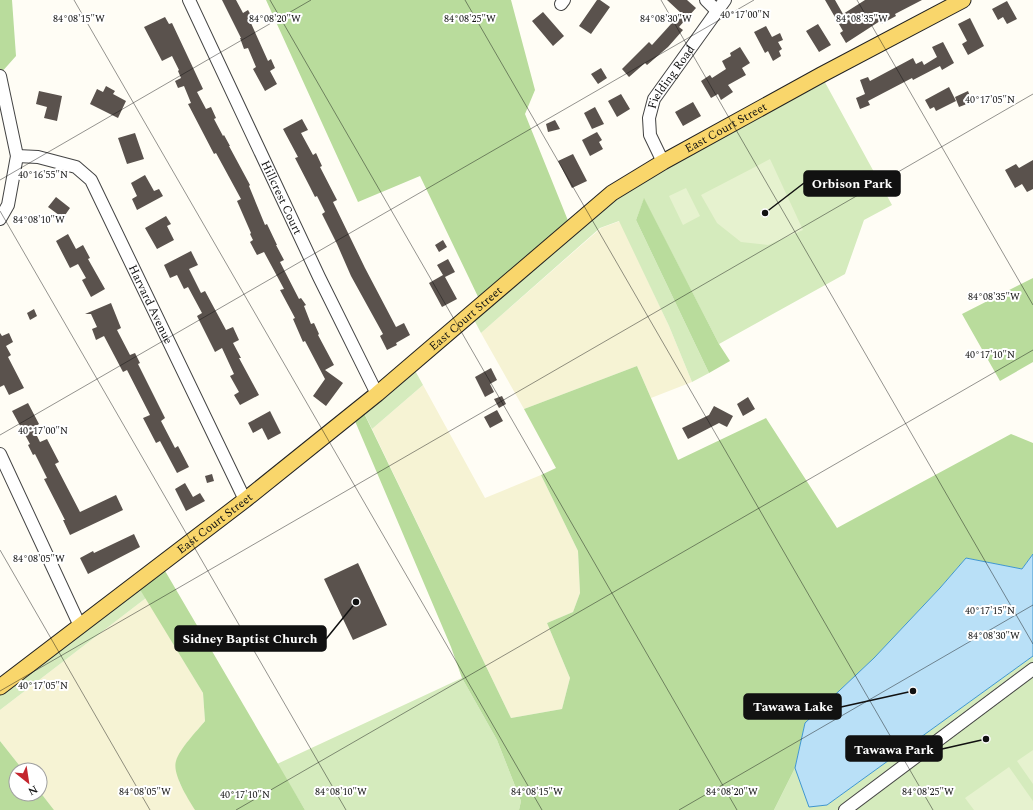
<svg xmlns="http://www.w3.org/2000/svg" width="1033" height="810" viewBox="0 0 1033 810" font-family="Spectral,serif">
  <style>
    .farmland { fill: #f6f3d4 }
    .green { fill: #d5ebbd }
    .forest { fill: #b9dc9c }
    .pitch { fill: #e6f2cf }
    .water { fill: #b9e0f7; stroke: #3f96cf }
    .building { fill: #5a524d }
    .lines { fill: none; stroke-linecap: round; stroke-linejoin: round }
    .minor-casing { stroke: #444; stroke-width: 14 }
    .major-casing { stroke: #222; stroke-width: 17 }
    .minor { stroke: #fff; stroke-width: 12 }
    .major { stroke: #f9d66b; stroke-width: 15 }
    .ticks { fill: none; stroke: #111; stroke-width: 1; stroke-opacity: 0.45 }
    .labels { text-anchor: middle; stroke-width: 4; stroke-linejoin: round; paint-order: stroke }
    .street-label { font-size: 12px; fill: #111; stroke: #fff }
    .ticks-label { font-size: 10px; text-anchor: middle; fill: #111; stroke: #fff; stroke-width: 4; stroke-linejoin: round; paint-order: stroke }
    .leader { fill: none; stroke: #111; stroke-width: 1.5 }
    .callout-dot { fill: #111; stroke: #fff; stroke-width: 1.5 }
    .callout { fill: #111; stroke: #111; stroke-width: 1.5 }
    .callout-label { font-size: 13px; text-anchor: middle; font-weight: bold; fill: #fff }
  </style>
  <rect width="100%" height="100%" fill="#fffdf5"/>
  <path class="farmland" d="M620,221l49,105 23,56 -41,16 -14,-32 -113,43 -43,-76 120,-105z
    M423,385l62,113 56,-23 37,76 2,42 -7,19 -26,11 23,55 -8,31 -51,9 -139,-289z
    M146,598l57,95 2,28 -20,24 -6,37 16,28h-141l-14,-18v-22h-17l-23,-29v-31z"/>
  <path class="green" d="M821,75l71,130 -28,15 -19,54 -126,70 -75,-145 -8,21 73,153 -17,9 -23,-56 -50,-105 -19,7 -119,105 -10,-19 141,-121z
    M412,365l11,20 -51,44 -11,-22z
    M136,583l10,15 -146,112v-23z
    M1033,656v154h-259l21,-42 14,38 18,-1z
    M462,678l35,62 24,61 -2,9h-214l-28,-46z"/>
  <path class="forest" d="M0,0h12l4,56 -16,18z
    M266,0h245l24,90 -10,24 46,114 -89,77 -62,-129 -62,26z
    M644,198l75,146 11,17 -21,12 -73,-153z
    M1033,278v84l-33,19 -38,-67z
    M637,366l41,94 88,-42 71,110 174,-94 22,9v111l-11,15 -56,-11 -26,30 -66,70 -69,65 -10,45 -21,42h-255l2,-9 -24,-61 -35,-62 -11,-31 -99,-233 9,-7 150,311 51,-9 8,-31 -23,-55 26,-11 7,-19 -2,-42 -37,-76 15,-7 -32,-59z
    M161,564l144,246h-110c-7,-11 -23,-36 -19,-49 4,-13 21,-30 29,-40l-2,-28 -67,-110z
    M0,741l23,29h-7v24h24v-2l14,18h-54z"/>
  <path class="pitch" d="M770,159l33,71 -35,15 -27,-3 -24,-19 -16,-28z
    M686,188l14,28 -17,9 -14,-29z
    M1033,750v34l-16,-23z
    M1009,767l24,34v9h-59l-9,-12z"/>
  <path class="water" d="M1033,554v102l-206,149 -18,2 -14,-39 10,-45 69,-65 66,-70 26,-30 56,11z"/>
  <path class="building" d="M222,0h14l7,13 5,-3 5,9 -3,2 18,40 3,-2 4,9 -5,3 7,13 -12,7 -12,-22 3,-2 -8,-19 -4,1 -4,-11h1z
    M597,0h3l10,7 -19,27 -12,-8z
    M667,0h20l9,8 -17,19 4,3 -15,17 -21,18 -2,-2 -16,14 -7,-8 27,-27 3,3 29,-32z
    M825,0h10l8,14 22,-14h57l-27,14 1,2 -15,8 -1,-3 -34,22 -6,-10 3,-2z
    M1007,1l10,18 -10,5 -4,-7 -5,3 -6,-11z
    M543,12l21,24 -11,10 -21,-25z
    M165,17l4,7 3,-1 31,66 -6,3 9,17 5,-2 5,11 -2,1 9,17 1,-1 6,11h-1l21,39 -1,1 16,39 2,-1 10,21h-1l8,15 -4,2 19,37 2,-1 5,7 -2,1 7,18 3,-1 5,11 -1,1 16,30 -9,5 18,13 -17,23 -13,-10 12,-17 -20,-38 -2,1 -10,-23 2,-1 -15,-28 4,-1 -20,-37 -7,3 -7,-13 3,-2 -3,-6 1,-1 -14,-32 4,-2 -25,-46 -2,1 -26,-50 3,-1 -7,-17 -6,2 -3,-7 6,-3 -3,-7 1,-1 -7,-14 -10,5 -18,-34z
    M970,18l14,28 -16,9 -6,-11 5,-3 -9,-17z
    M818,24l13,21 -12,7 -13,-21z
    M766,26l6,11 8,-4 3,7 -5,2 4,7 -3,2 2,5 -8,5 -5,-10 -3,2 -11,-21z
    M943,42l11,21 -12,7 -2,-4 -27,14 -1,-2 -44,23 2,4 -10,4 -4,-11 9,-4 -5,-14 8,-3 2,4 43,-23 3,6 6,-3 2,4 13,-8 -5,-10z
    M740,47l10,16 -8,5 4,7 -18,10 5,7 -12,8 -3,-6 -7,4 -10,-17 9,-6 2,3 14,-9 -4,-8 9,-5 -1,-3z
    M601,68l6,10 -9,6 -7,-10z
    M106,86l9,5 -2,3 13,7 -8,17 -28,-14 7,-15 6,3z
    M949,87l7,14 -20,10 -2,-4 -4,2 -5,-9z
    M39,91l23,5 -5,25 -13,-3 3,-11 -11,-3z
    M968,91l4,11 -13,5 -4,-10z
    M621,94l9,15 -13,8 -9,-16z
    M693,102l8,14 -18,10 -8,-14z
    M595,107l9,17 -12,5 -8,-16z
    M302,119l6,11 -7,3 12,22 3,-2 6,13 -2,1 17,33 -4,2 32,66 31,59 8,-4 6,12 -14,8 1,2 -10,5 -7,-14 3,-2 -32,-58 -14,-32 -15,-30 3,-2 -8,-16 -2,1 -5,-10 -15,-29 3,-1 -15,-28z
    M555,120l5,9 -12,3 -2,-8z
    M597,132l5,8 -3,2 4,7 -13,7 -8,-16z
    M135,133l9,26 -17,5 -9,-26z
    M573,154l14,27 -15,7 -14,-27z
    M1033,160v29l-6,3 -5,-8 -7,4 -10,-18 11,-6 3,4z
    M145,175l9,16 5,-2 4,7 -26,14 -5,-11 5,-3 -6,-13z
    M56,197l14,11 -7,10 -15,-11z
    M166,216l5,8 -4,2 7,14 -17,9 -12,-21z
    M68,234l8,15 7,-4 7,13 -2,1 17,30 -14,8 -9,-17 4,-2 -8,-14 -8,4 -14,-27z
    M443,240l4,7 -8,5 -4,-7z
    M191,251l7,14 -9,4 12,24 4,-2 21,39 7,-3 6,13 -6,3 8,15h-2l20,37 -19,10 -6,-10 5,-3 -9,-16 4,-2 -12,-26 -7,4 -18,-36 5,-3 -14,-26 -4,2 -7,-14 -7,3 -6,-13z
    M448,259l7,13 -10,5 12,22 -15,8 -13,-24 14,-8 -6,-10z
    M111,303l10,25 -4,2 13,25 5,-2 5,10 -2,1 27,54 -4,3 14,27 3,-2 11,21 -12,6 -17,-32 -4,2 -13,-25 7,-3 -23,-45 -4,2 -19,-36 -8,4 -4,-11 5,-2 -6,-13h-6z
    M34,309l3,7 -7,4 -3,-7z
    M0,333l2,3 7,-3 4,9 -7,4 5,9 -3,2 16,31 -15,7 -5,-10 -4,2z
    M491,368l6,12 -7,4 4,8 -9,5 -10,-20z
    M502,396l4,8 -7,4 -5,-9z
    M748,397l7,12 -12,7 -6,-12z
    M28,403l11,21 -6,4 7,14 7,-3 12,23 -4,2 25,48 36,-17 7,15 -53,25 -7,-15h2l-21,-41 3,-1 -12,-24 -2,1 -5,-10 2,-1 -18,-33z
    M714,406l19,10 -6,11 -8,-4 -31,16 -6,-11 27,-13z
    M497,410l6,11 -13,7 -6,-11z
    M270,411l11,22 -13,7 -6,-12 -9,5 -5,-10z
    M212,474l2,7 -7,2 -2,-7z
    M185,483l8,14 7,-4 5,8 -19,10 -11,-22z
    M134,534l6,13 -52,27 -8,-16 13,-7 1,2z
    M358,563l29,62 -34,15 -29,-61z"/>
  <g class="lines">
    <g class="minor-casing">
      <g id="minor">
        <path id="s1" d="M189,0l130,277 58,117"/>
        <path d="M706,0l11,11"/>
        <path d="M561,4l3,-4"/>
        <path d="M0,76l17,80 -9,49 -8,14"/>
        <path id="s2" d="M17,156l21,1 38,10 15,13 154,320"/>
        <path id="s3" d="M663,162l-13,-27 -1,-17 5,-19 71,-99"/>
        <path d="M0,454l80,172"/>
        <path d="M845,810l188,-141"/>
      </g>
    </g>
    <g class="major-casing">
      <g id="major">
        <path id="s4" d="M0,687l245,-187 132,-106 235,-201 51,-31 158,-87 142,-75"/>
      </g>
    </g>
    <use href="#minor" class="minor"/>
    <use href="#major" class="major"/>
  </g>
  <path class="ticks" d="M74,0l468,810M270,0l467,810M465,0l468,810M661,0l372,644M857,0l176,305M0,180l311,-180M0,211l346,599M0,435l754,-435M0,550l150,260M0,691l1033,-597M236,810l797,-460M679,810l354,-205"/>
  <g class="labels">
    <g class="street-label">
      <text dy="4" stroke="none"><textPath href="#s3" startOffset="94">Fielding Road</textPath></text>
      <text dy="4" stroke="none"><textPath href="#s4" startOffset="918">East Court Street</textPath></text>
      <text dy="4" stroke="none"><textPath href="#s1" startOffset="218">Hillcrest Court</textPath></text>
      <text dy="4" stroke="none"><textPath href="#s2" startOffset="218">Harvard Avenue</textPath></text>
      <text dy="4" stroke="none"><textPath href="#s4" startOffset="594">East Court Street</textPath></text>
      <text dy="4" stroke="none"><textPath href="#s4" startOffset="270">East Court Street</textPath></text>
    </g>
  </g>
  <g class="ticks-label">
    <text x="745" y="18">40°17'00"N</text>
    <text x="79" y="22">84°08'15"W</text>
    <text x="275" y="22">84°08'20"W</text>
    <text x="470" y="22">84°08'25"W</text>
    <text x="666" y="22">84°08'30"W</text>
    <text x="862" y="22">84°08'35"W</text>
    <text x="990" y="103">40°17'05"N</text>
    <text x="43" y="178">40°16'55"N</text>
    <text x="39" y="223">84°08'10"W</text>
    <text x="994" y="300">84°08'35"W</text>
    <text x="990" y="358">40°17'10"N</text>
    <text x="43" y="434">40°17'00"N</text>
    <text x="39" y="562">84°08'05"W</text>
    <text x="990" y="614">40°17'15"N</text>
    <text x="994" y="639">84°08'30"W</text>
    <text x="43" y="689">40°17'05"N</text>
    <text x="145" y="795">84°08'05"W</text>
    <text x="341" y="795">84°08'10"W</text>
    <text x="537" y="795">84°08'15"W</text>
    <text x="732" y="795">84°08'20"W</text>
    <text x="928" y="795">84°08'25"W</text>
    <text x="245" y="798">40°17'10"N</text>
  </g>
  <path class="leader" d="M765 213L804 183M356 602L326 639M913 691L841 707M986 739L942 749"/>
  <g class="callout-dot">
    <circle cx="765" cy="213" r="4"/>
    <circle cx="356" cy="602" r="4"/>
    <circle cx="913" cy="691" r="4"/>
    <circle cx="986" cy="739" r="4"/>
  </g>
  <g class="callout">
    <rect x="804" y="171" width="96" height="25" rx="4"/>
    <rect x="175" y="626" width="151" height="25" rx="4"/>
    <rect x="744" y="694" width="97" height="25" rx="4"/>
    <rect x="846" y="736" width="96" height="25" rx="4"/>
  </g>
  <g class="callout-label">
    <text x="852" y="188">Orbison Park</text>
    <text x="250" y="643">Sidney Baptist Church</text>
    <text x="793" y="711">Tawawa Lake</text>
    <text x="894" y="754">Tawawa Park</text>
  </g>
  <g transform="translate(28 782) rotate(150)"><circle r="19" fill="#ffffff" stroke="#a0a0a0"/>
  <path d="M0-3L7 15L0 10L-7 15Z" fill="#c4262e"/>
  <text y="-6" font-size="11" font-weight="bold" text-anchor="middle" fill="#111111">N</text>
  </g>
</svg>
